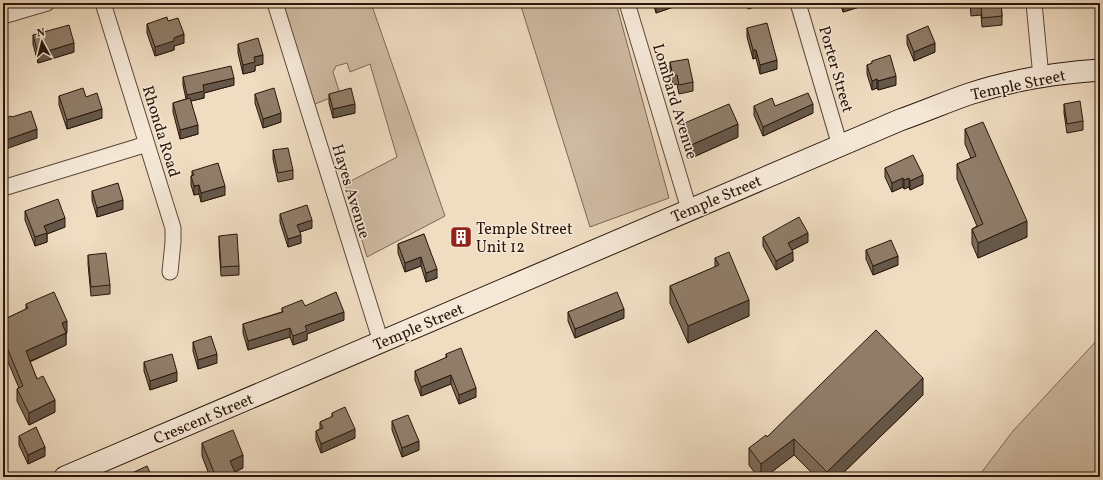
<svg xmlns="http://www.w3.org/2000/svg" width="1103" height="480" viewBox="0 0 1103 480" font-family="Vollkorn,serif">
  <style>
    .green { fill: #cebaa2; stroke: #7c6856 }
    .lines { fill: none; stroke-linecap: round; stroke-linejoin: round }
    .minor-casing { stroke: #5b4838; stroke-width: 17 }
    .secondary-casing { stroke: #2a160a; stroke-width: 23 }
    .minor { stroke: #f5e8d7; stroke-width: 15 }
    .secondary { stroke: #f5e8d7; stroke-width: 21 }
    .wall { fill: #7c6c5a; stroke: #2a160a }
    .shaded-wall { fill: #65584a; stroke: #2a160a }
    .building { fill: #907d69; stroke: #2a160a }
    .labels { text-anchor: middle; stroke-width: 3; stroke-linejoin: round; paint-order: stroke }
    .street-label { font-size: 16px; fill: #2a160a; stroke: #f5e8d7 }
    .poi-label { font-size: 16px; fill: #2a160a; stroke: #f5e8d7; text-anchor: start }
  </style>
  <rect width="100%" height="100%" fill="#efdcc1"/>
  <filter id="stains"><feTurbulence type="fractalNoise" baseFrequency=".005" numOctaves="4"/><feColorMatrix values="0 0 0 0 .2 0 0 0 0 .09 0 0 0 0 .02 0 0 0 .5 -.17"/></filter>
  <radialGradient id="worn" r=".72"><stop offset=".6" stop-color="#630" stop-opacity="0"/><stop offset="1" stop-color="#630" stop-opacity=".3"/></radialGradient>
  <path class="green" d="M280,3h91l74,213 -78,41 -22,-73 52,-27 -27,-93 -20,8 -3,-9 -11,3 -3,6 7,22 -25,10 -27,-68z
    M520,3h96l53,195 -79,29z
    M1100,337v132l-9,8h-113l35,-46z"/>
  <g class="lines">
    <g class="minor-casing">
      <path id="minor" d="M103,3l70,225v14l-3,30
        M275,3l106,339
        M627,3l62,206
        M798,3l42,143
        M1034,3l7,74
        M3,16l44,-13
        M3,188l144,-44"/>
    </g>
    <g class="secondary-casing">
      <path id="secondary" d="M65,477l835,-357c23,-8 46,-18 69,-26 42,-14 87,-21 131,-24"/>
    </g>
    <use href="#minor" class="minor"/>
    <use href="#secondary" class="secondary"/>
  </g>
  <path class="wall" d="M653,3h29v1l-26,9z
    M840,3h29v1l-26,8z
    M970,3h31l1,13v9l-20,2 -1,-12 -10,1z
    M168,21l16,22 -10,3v4l-19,6 -8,-23v-9z
    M747,28l30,41 -17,5 -4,-16 -3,1 -6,-22z
    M33,35l41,17 -36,11 -5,-19z
    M907,35l28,17 -21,9 -7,-17z
    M238,44l25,20 -8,2v5l-12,3 -5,-21z
    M872,61l24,24 -18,5 -1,-2 -5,2 -5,-16v-9l5,-1z
    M670,62l23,20v9l-14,3 -2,-10 -4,1 -3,-14z
    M183,77l51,8 -30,8v5l-13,3 7,33 -18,5 -7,-27v-9l13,-4 -3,-14z
    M255,94l26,28 -18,6 -8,-25z
    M329,94l26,19 -22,5 -4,-15z
    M59,96l27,1 16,21 -35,11 -8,-24z
    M1064,104l19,17v9l-16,3 -3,-20z
    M754,106h21l38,7 -50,23 -9,-21z
    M680,125l58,12 -49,22 -9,-21z
    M965,129l62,108 -49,21 -6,-14v-15l5,-3 -20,-47v-15l14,-6 -6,-14z
    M273,150l20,20v9l-15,3 -5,-23z
    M885,168l38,16 -13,6 -1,-3 -5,2 -1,-2 -11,5 -7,-15z
    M192,171l33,24 -24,7 -2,-8 -5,1 -3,-10v-9h1z
    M92,191l31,18 -26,8 -5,-17z
    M25,211l40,16 -18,7v8l-12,4 -10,-26z
    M280,214l32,14 -12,4 1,11 -13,4 -8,-25z
    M424,234l13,44 -11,4 -5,-16 -16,6 -7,-19v-9z
    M219,236l20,30v9l-18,1 -2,-31z
    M763,237l45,5 -16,8 1,11 -17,9 -13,-24z
    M866,250l32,15 -25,10 -7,-16z
    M88,255l22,30v9l-19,2 -3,-32z
    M715,258l34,58 -61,27 -18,-40v-17l45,-19z
    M26,304l41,29h-1v12l-36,17 7,17 18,33 -26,13 -12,-24v-12l2,-1 -13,-31 -3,-37 23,-11z
    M305,306l39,14 -37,14v6l-14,5 -3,-8 -42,13 -5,-17v-9l39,-12v-4z
    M568,312l56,6 -49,20 -7,-17z
    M193,342l24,21 -19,6 -5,-18z
    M446,354l30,43 -17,7 -8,-20 -30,12 -6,-16v-9l31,-13z
    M144,362l33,19 -27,9 -6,-19z
    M923,395l-84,82h-23l-22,-22 -29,22h-7l-9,-12v-17l18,-11z
    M332,413l23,25 -34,15 -5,-13v-9l4,-2v-7l12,-5z
    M392,421l27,29 -17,7 -10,-27z
    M19,436l26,20 -17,8 -9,-19z
    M202,443l41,25 -8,4 2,5h-27l-8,-21z"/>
  <path class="shaded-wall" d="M660,3h22v1l-26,9v-9z
    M748,3h14v2l-14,4z
    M843,3h26v1l-26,8z
    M184,34v9l-10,3v4l-19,6v-9l19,-9z
    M74,43v9l-36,11v-9z
    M935,43v9l-21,9v-9z
    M753,50h3v8l-3,1z
    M263,55v9l-8,2v5l-12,3v-9l11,-8z
    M777,60v9l-17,5v-9z
    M896,76v9l-18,5v-9z
    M234,78v7l-30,8v5l-17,4v-7l16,-10z
    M877,79v9l-5,2v-9z
    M355,104v9l-22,5v-9z
    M813,104v9l-50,23v-9z
    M102,109v9l-35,11v-9z
    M281,113v9l-18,6v-9z
    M738,124v13l-49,22v-13z
    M198,125v9l-18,5v-9z
    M37,129v9l-34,12v-9z
    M923,175v9l-13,6v-9z
    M903,178v9l-11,5v-9z
    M909,178v9l-5,2v-9z
    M199,185v9l-5,1v-9z
    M225,186v9l-24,7v-9z
    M123,200v9l-26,8v-9z
    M65,218v9l-18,7v8l-12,4v-9l9,-11z
    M312,220v8l-15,5v-8z
    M1027,221v16l-49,21v-15z
    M808,233v9l-20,10v-9z
    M301,235v8l-13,4v-8z
    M793,252v9l-17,9v-9z
    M898,256v9l-25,10v-9z
    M421,257v9l-16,6v-9z
    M437,269v9l-11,4v-9z
    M749,300v16l-61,27v-17z
    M624,309v9l-49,20v-9z
    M344,312v8l-37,14v6l-14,5v-9l12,-10z
    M67,321v12l-5,2v-12z
    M290,328v9l-42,13v-9z
    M66,333v12l-40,18v-12z
    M6,345v12l-3,1v-12z
    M217,354v9l-19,6v-9z
    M177,372v9l-27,9v-9z
    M451,375v9l-30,12v-9z
    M923,378v17l-84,82h-12v-5z
    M476,388v9l-17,7v-9z
    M55,400v12l-26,13v-12z
    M355,429v9l-34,15v-9z
    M794,439v16l-29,22h-4v-13z
    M419,441v9l-17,7v-9z
    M45,447v9l-17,8v-9z
    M243,455v13l-13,6v-13z"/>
  <path class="building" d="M970,3h31l1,13 -20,2 -1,-12 -10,1z
    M167,17l1,4 10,-3 6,16 -10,4v3l-19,6 -8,-23z
    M767,23l10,37 -17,5 -4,-15h-3l-6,-22z
    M69,25l5,18 -36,11 -5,-19z
    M928,26l7,17 -21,9 -7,-17z
    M258,38l5,17 -9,2 1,5 -12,3 -5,-21z
    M890,55l6,21 -18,5 -1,-2 -5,2 -5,-16 5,-2v-2z
    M688,59l5,23 -14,3 -2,-10 -4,1 -3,-14z
    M231,66l3,12 -31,7 1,6 -17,4 -4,-18z
    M83,88l3,9 11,-4 5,16 -35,11 -8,-24z
    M274,88l7,25 -18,6 -8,-25z
    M351,88l4,16 -22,5 -4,-15z
    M808,93l5,11 -50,23 -9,-21 18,-8 3,8z
    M190,98l8,27 -18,5 -7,-27z
    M1080,101l3,20 -16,3 -3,-20z
    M729,104l9,20 -49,22 -9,-21z
    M31,111l6,18 -34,12v-22l8,-3 1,1z
    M983,122l44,99 -49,22 -6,-14 11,-5 -26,-60 19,-8 -11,-27z
    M288,148l5,22 -15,3 -5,-23z
    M913,155l10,20 -13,6 -1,-3 -5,2 -1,-2 -11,5 -7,-15z
    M218,163l7,23 -24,7 -2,-8 -5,1 -3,-10 3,-1 -2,-4z
    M118,183l5,17 -26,8 -5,-17z
    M58,199l7,19 -21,8 3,7 -12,4 -10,-26z
    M307,205l5,15 -15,5 4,10 -13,4 -8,-25z
    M799,217l9,16 -20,10 5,9 -17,9 -13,-24z
    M237,234l2,32 -18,1 -2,-31z
    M424,234l13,35 -11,4 -5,-16 -16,6 -7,-19z
    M891,240l7,16 -25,10 -7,-16z
    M729,252l20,48 -61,26 -18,-40 49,-21 -4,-7z
    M106,253l4,32 -19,2 -3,-32z
    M54,292l13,29 -5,2 4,10 -40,18 11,28 6,-3 12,24 -26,13 -12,-24 6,-3 -17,-41 -3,1v-26l25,-12 -2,-4z
    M336,292l8,20 -39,14 2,5 -14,5 -3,-8 -42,13 -5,-17 40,-12 -1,-4 20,-8 3,6z
    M617,292l7,17 -49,20 -7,-17z
    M876,330l47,48 -96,94 -33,-33 -33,25 -12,-16 17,-13 1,2z
    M211,336l6,18 -19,6 -5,-18z
    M461,348l15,40 -17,7 -8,-20 -30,12 -6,-16 32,-14 -1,-3z
    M172,354l5,18 -27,9 -6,-19z
    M345,407l10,22 -34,15 -5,-13 7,-3 -3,-6 13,-6 -1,-3z
    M408,415l11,26 -17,7 -10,-27z
    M36,427l9,20 -17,8 -9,-19z
    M233,430l10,25 -13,6 7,16h-21l-14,-34z
    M147,466l5,11h-19l-1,-4z
    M727,472l2,5h-11z"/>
  <defs>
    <g id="building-square" transform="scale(1.15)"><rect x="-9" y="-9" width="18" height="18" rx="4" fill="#8f2418" stroke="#f5e8d7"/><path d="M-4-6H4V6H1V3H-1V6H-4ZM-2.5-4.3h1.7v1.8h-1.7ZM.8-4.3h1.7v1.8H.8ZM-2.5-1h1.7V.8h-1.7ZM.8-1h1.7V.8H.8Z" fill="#fff"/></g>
  </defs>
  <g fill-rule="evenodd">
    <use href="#building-square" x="461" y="237"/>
  </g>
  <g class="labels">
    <g class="street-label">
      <text transform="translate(837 69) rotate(74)" y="6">Porter Street</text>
      <text transform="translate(1018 84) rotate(-12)" y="6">Temple Street</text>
      <text transform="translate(676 101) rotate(73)" y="6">Lombard Avenue</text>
      <text transform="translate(162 131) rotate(73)" y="6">Rhonda Road</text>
      <text transform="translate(352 191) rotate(73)" y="6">Hayes Avenue</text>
      <text transform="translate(716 198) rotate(-23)" y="6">Temple Street</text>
      <text transform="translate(418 326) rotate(-23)" y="6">Temple Street</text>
      <text transform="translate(203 418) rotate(-23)" y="6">Crescent Street</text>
    </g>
    <g class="poi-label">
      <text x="476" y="234">Temple Street<tspan x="476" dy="18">Unit 12</tspan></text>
    </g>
  </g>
  <rect width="1103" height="480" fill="none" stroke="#efdcc1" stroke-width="16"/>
  <rect x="4" y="4" width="1095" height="472" fill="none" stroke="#2a160a" stroke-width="2"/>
  <rect x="8" y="8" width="1087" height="464" fill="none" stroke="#2a160a"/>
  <g transform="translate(42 42) rotate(353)" stroke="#f5e8d7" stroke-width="3" paint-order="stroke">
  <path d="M0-3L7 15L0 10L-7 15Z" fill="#2a160a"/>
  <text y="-6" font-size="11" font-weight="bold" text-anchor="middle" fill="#2a160a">N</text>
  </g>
  <rect width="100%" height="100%" filter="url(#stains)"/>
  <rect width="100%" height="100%" fill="url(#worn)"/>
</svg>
